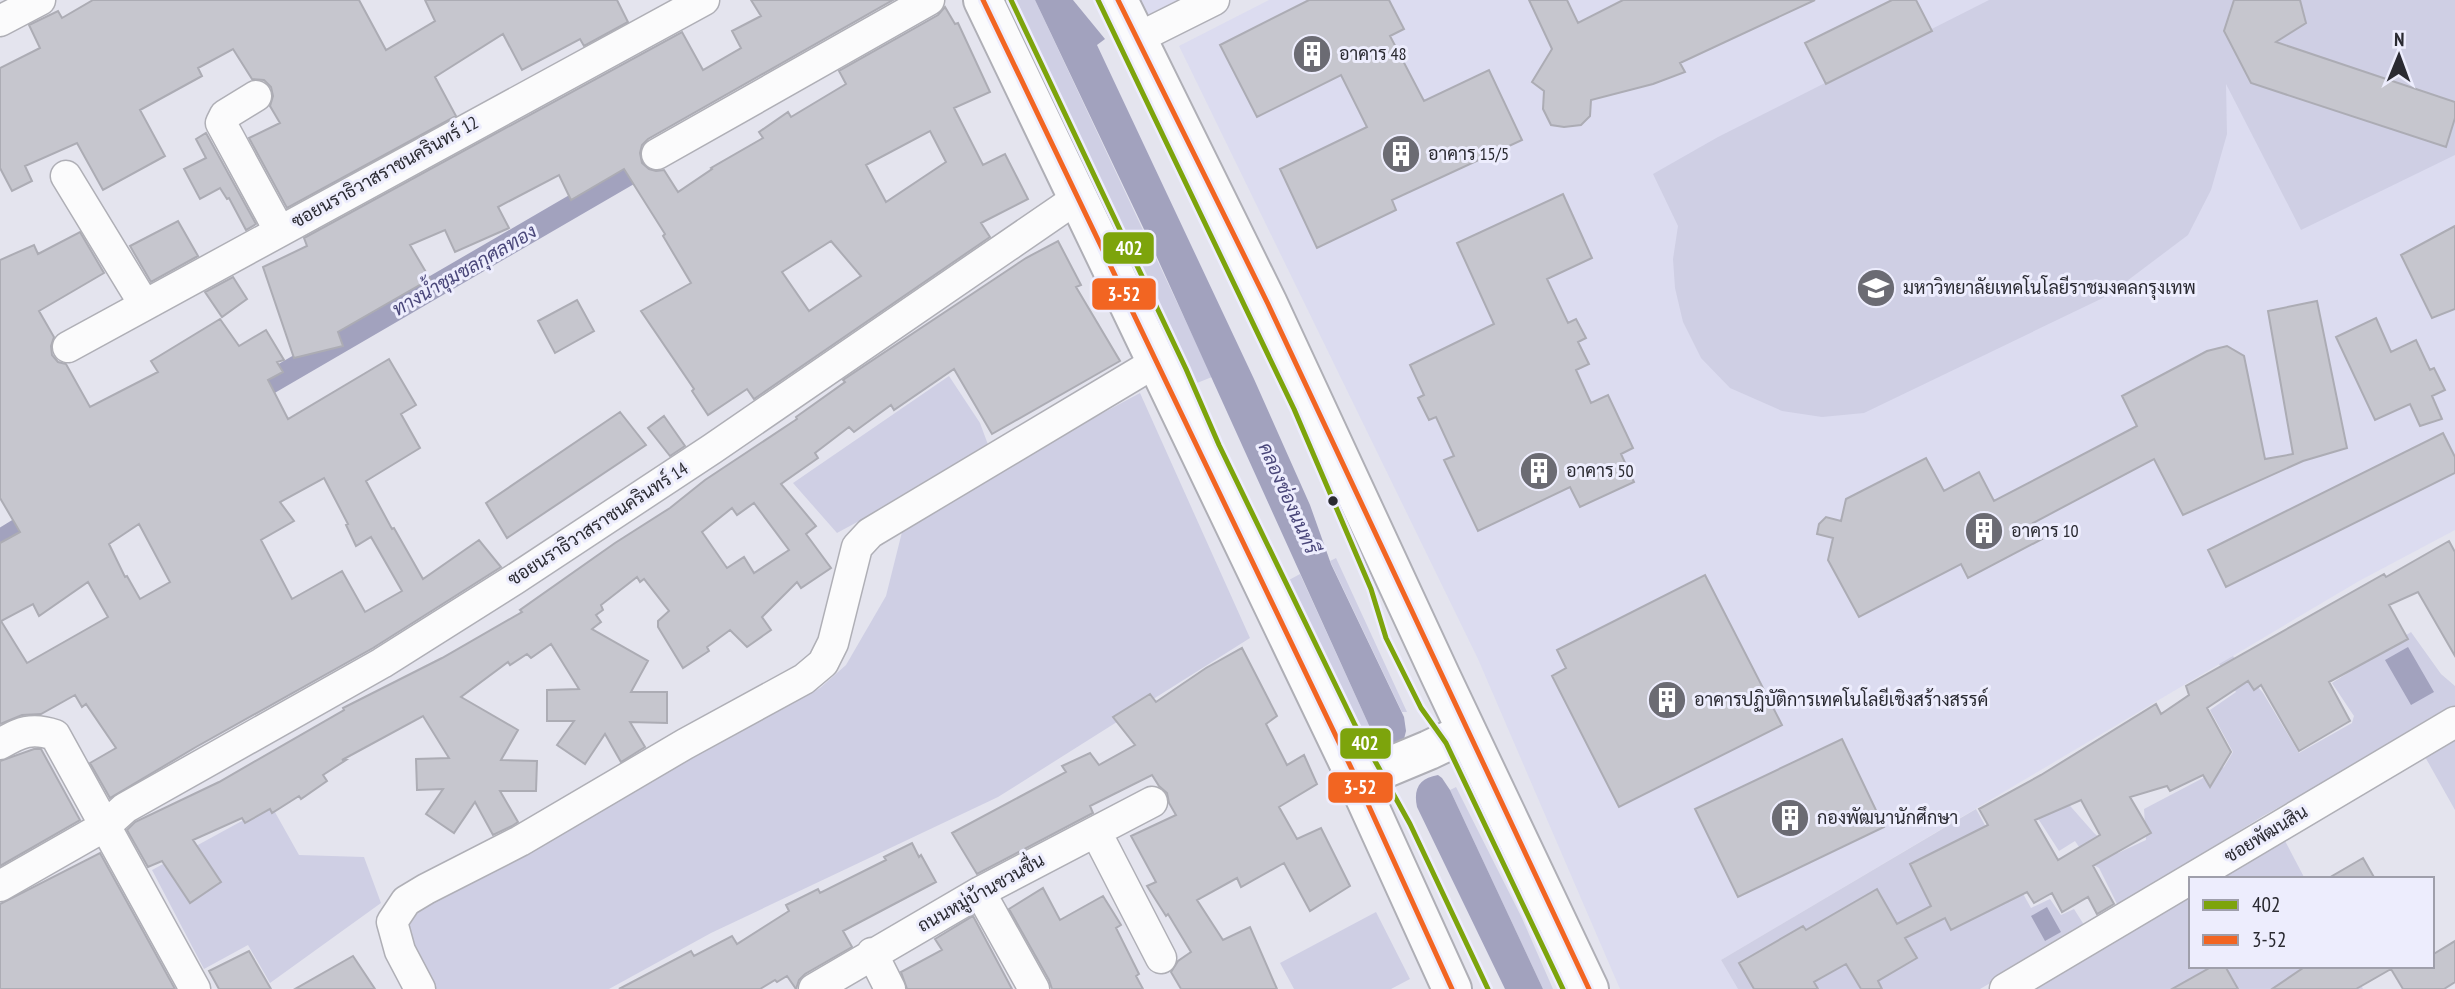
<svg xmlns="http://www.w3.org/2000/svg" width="2455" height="989" viewBox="0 0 2455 989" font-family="'PT Sans Narrow',Sarabun,sans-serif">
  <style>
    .built { fill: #dcdcf0 }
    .green { fill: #cfcfe4 }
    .water { fill: #a2a2be }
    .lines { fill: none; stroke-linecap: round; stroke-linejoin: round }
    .canal { stroke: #a2a2be; stroke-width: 23 }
    .building { fill: #c6c6ce; stroke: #acacb4; stroke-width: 2; fill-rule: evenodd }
    .minor-casing { stroke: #afafb6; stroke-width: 33 }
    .major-casing { stroke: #afafb6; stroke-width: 42 }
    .minor { stroke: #fbfbfc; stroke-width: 30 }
    .major { stroke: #fbfbfc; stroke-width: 38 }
    .bus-1-casing { stroke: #ededfd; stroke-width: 10 }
    .bus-2-casing { stroke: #ededfd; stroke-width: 10 }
    .bus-1 { stroke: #7da40c; stroke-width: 5 }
    .bus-2 { stroke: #f26522; stroke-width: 5 }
    .bus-dot { fill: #2a2a31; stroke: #ededfd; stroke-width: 2.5 }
    .labels { text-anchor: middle; stroke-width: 6; stroke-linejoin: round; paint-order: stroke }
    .poi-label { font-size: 18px; fill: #2a2a31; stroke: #ededfd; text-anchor: start }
    .street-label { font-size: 18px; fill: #2a2a31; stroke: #ededfd }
    .water-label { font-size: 19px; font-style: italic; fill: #4a477a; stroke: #ededfd }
    .line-badge { stroke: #ededfd; stroke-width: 2.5 }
    .badge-label { font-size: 19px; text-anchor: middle; font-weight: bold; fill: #fff }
  </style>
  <rect width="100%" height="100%" fill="#e4e4ee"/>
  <path class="built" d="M1136,0h60l-49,24z
    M1269,0h1186v530l-96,51 -638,379 17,29h-118l-142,-330 -299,-613z"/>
  <path class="green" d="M1015,0h20l177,377 -15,6z
    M1989,0h466v155l-154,75 -75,-146 1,50 -16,56 -23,45 -81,61 -243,117 -42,4 -40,-6 -52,-23 -29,-30 -18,-36 -8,-34 -2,-29 5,-33 -25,-52 65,-37z
    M949,376l31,47 10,27 -153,83 -44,-50z
    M1140,393l110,245 -252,159 -287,136 -102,56h-175l-20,-32 -7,-31 7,-12 322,-183 84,-43 26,-23 40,-69 17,-68 32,-25z
    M1336,558l71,154h-5l-72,-151z
    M1300,574l72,158 -9,-1 -74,-151z
    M2411,632l30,42 14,12v31l-92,44 -100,55 -145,90 -19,-38 -9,-5 -15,-22 -16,10 -22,-34 27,-18 30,34 24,20 28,-13 -2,-31 80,-42 9,-15 -23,-42 26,-18 -17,-28 14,-8 30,37 36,60 53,-30 2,-7 -22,-33z
    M2455,737v73l-31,-55z
    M1456,787l65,129 32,73h-10l-93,-199z
    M271,805l28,50 65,2 17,46 -111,80 -22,-38 -44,24 -52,-99z
    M1976,809l55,99 19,-9 11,16 13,-6 12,19 -106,61h-242l-17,-29z
    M2284,839l21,40h-90z
    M2191,893v73h160l12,23h-337z
    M1376,912l34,67 -19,10h-97l-14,-26z"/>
  <path class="water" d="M1035,0h38l32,39 -8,6 157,334 56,126 21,59 73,153 2,14 -2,8 -17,7 -9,-5 -6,-9 -222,-490z
    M2408,647l26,45 -23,13 -26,-45z
    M1438,775l4,3 8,12 93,199h-38l-88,-182c-4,-19 3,-29 21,-32z
    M2047,907l14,25 -16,9 -14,-25z"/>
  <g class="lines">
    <path class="canal" d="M243,398l430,-250
      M0,541l44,-27"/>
  </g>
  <path class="building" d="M93,0h266l27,50 49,-29 -10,-21h192l11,22 -44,24 -4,-7 -58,31 -19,-36 -68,43 21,39 -169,92 -38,-70 31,-15 -10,-17 3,-10 -2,-9 -7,-7 -12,-1 -19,-30 -35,19 4,8 -62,34 25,46 -62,34 -26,-47 -52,23 7,15 -20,10 -12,-23v-100l40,-20 -11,-23 29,-14 4,7z
    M751,0h142l-245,139 -6,6 -2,8 2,10 7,6 7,2 8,-1 14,22 34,-23 -1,-1 52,-30 -4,-6 29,-20 3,5 55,-33 -7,-13 99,-56 7,-8 10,17 3,-1 32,69 -36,16 29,57 22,-11 23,45 -47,24 9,14 -236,162 -7,-10 -39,26 -16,-24 2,-2 -53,-78 50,-28 -28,-47 2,-2 -41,-65 -53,31 -12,-25 -61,32 11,21 -54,24 -10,-22 -35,15 20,34 -92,53 5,14 -49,12 -31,-91 44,-21 -3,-8 378,-206 21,38 38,-22 -9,-17 29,-15zM930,131l16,31 -60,40 -20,-37zM831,241l30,35 -52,35 -27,-39z
    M1309,0h80l15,29 -14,7 34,65 65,-31 33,70 -130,60 4,10 -79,38 -37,-79 87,-42 -26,-52 -84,42 -37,-72z
    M1529,0h38l11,23 45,-23h192l-135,63 5,9 -32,12 -62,16 -1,16 -9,9 -17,2 -13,-2 -8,-16 1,-18 -12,-9 20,-33z
    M1892,0h24l16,31 -106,53 -21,-41z
    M2234,0h66l6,23 -30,19 179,60v16l-9,29 -195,-64 -27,-52z
    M206,133l50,91 -10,6 -17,-32 -2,1 -7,-11 -20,11 -16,-30 22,-11 -10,-19z
    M1563,194l29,64 -45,21 21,44 8,-4 10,19 -8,4 11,22 -13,6 15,33 17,-8 25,53 -12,6 13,28 -54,25 -10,-20 -92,44 -34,-71 10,-4 -18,-39 -7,3 -11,-22 6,-3 -14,-30 84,-41 -37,-81z
    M178,221l20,35 -47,26 -21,-36z
    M2455,226v83l-23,9 -31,-63z
    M80,232l24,41 -65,38 15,26 -3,9 1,9 6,7 8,2 24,43 68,-35 -7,-11 69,-42 19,27 27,-16 18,30 -7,2 6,10 -15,8 20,39 101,-60 27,46 -15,9 19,34 -54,33 26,48 2,-1 29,51 56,-39 22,27 -128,81 -177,99 -86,51 -20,-35 26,-15 -30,-44 -4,3 -7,-12 -34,19 -19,1 -22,9v-181l20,-11 -20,-34v-238l34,-15 4,9zM324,478l24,46 -2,1 10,21 15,-9 31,54 -37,21 -23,-41 -50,28 -31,-59 33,-19 -14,-19zM139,524l31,58 -30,17 -13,-23 -2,1 -16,-33zM88,582l20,35 -81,46 -26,-42 32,-17 6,12z
    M1058,241l23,44 -5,2 44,74 -128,73 -38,-65 -60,41 -3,-5 -37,27 -5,-5 -34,26 3,5 -37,26 35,42 -10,8 25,34 -30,20 -4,-6 -35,35 9,13 -24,17 -17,-17 -23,17 2,4 -26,17 -25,-41v-6l11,-10 -25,-32 -4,3 -3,-5 -36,28 2,5 -7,5 5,7 -9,7 56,32 -17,31h36v31l-37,-1 15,25 -24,15 -16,-28 -20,30 -28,-19 17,-24h-27v-31l32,-1 -28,-45 -20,14 -4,-4 -17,11 -2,-3 -47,35 57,33 -17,30 36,1 -1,30h-36l18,31 -6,4 -19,9 -18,-33 -21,31 -28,-19 17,-25 -26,1 -1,-31 33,-1 -26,-42 -81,44h4l-23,15 4,6 -26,18 -2,-3 -27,17 -2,-4 -25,14 -3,-5 -49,22 28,42 -31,21 -28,-42 -14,6 -21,-37 8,-8 84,-40 125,-72 -1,-2 99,-50 80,-46 -2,-2 95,-67 55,-35 35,-28 92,-61 -1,-2 49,-35 -2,-2 183,-122zM754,503l35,47 -35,23 -10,-16 -17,11 -25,-36 30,-24 5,7z
    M233,277l14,22 -25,18 -17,-25z
    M577,300l17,31 -39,22 -17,-32z
    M2317,301l30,147 -44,13 -120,54 -29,-56 -121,64 9,16 -74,39 -7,-14 -102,53 -31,-57 5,-22 -16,-4 2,-10 7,-7 15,4 5,-22 80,-41 18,33 35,-19 15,29 143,-75 -15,-30 85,-45 20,-5 17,10 21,103 28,-5 -25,-143z
    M2376,318l15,34 25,-12 14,30 4,-2 11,22 -13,6 10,23 -22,7 -10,-22 -35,16 -39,-83z
    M620,412l26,33 -139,93 -21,-35z
    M664,416l21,30 -15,10 -22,-28z
    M2443,433l12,24v16l-229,114 -18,-37z
    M2449,541l6,11v104l-37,-64 -29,13 19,34 -79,43 21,39 -51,30 -38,-66 -7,5 -6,-9 -41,27 24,44 -21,35 -7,-12 -33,16 -3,-5 -37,11 21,36 -58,33 21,38 -17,10 -9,-17 -26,15 -10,-19 -18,10 -7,-11 -76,38 -6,-12 -40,20 12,20 -39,23 4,8h-21l-15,-25 -32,18 4,7h-64l-15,-26 64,-37 3,4 71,-41 20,35 34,-18 -21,-42 78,-39 -9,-16 62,-34 115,-71 5,10 28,-19 -3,-9 198,-112 2,3zM2081,800l19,35 -42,25 -23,-40z
    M1705,575l77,150 -163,82 -67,-131 14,-8 -9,-18z
    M1242,648l35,68 -11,8 21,41 17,-10 13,29 -38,23 18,32 24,-11 29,58 -40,25 -26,-48 -43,24 -4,-9 -40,22 26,40 27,-13 27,62h-96l-10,-17 7,-11 13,-9 -23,-38 -2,2 -19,-30 9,-4 -25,-46 45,-21 -7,-12 -2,-10 -8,-7 -7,-11 -62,31 3,7 -116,61 -25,-41 114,-61 -4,-6 28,-13 9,12 36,-20 -22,-28 37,-23 6,8 50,-34z
    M1842,739l42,88 -146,70 -43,-88z
    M34,749h7l39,71 -80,46v-105z
    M912,843l7,14 2,-2 15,27 -93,49 9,16 -47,27 -6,6 -3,9 -9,-13 -10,6 -2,-2 -15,9h-141l72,-38 3,5 38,-20 5,8 52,-33 -3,-6 32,-16 2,4 66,-33 -2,-3z
    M100,853l75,136h-175v-85z
    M2363,858l12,21h-48z
    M1043,888l17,32 43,-24 18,29 -5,3 23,46 -3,2 7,13h-91l-3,-9 -40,-71z
    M973,916l39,73h-105l-6,-17 41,-22 -7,-11z
    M2455,941v41l-11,7h-41l-12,-20 -35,20h-84l34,-23h126v-11z
    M249,951l22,38h-52l-10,-18z
    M353,956l22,33h-80z
    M2213,966h12l13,23h-66z"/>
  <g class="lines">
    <g class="minor-casing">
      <path id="minor" d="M0,21l40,-21
        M1136,39l78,-39
        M256,96l-31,19 -4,8 58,107
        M657,154l272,-154
        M66,176l78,128
        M68,347l636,-347
        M0,744c20,-12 32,-17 55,-9l140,254
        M1096,832l65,126
        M0,886l105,-60 20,-18 257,-145 133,-84 197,-130 364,-250
        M980,892l54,97
        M872,953l18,36
        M420,989l-20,-38 -8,-29 14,-21 20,-12 94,-48 165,-97 119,-65 19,-16 10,-20 24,-96 13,-14 286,-171
        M814,989l166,-97 172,-90
        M2005,989l450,-267"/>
    </g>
    <g class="major-casing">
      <path id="major" d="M983,0l374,780 95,209
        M1118,0l150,304 173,373 148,312
        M1357,780l72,-30 38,-18"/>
    </g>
    <use href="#minor" class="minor"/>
    <use href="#major" class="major"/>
    <g class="bus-1-casing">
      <path id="bus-1" d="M1011,0l175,369 33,76 136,280 55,99 78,165
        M1098,0l196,409 77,180 15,49 35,70 25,35 117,246"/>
    </g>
    <g class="bus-2-casing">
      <path id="bus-2" d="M983,0l374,780 95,209
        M1118,0l150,304 321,685"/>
    </g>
    <use href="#bus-1" class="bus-1"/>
    <use href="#bus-2" class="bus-2"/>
  </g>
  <defs>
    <g id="building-disc" transform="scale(2.0125)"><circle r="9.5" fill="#6b6b73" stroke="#ededfd"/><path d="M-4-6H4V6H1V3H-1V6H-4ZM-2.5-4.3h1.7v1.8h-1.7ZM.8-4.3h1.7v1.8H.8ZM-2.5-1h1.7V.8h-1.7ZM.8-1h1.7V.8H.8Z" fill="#fff"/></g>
    <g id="university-disc" transform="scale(2.0125)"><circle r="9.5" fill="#6b6b73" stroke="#ededfd"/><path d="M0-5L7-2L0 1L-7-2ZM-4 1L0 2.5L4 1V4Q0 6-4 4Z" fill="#fff"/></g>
  </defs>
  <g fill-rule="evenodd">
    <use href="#building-disc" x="1312" y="54"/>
    <use href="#building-disc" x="1401" y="154"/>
    <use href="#university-disc" x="1876" y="288"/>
    <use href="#building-disc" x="1539" y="471"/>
    <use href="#building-disc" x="1984" y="531"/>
    <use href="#building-disc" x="1667" y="700"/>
    <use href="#building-disc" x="1790" y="818"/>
  </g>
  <circle class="bus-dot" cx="1333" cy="501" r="6"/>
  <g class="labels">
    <g class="poi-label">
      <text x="1339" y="60">อาคาร 48</text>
      <text x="1428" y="160">อาคาร 15/5</text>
      <text x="1903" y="294">มหาวิทยาลัยเทคโนโลยีราชมงคลกรุงเทพ</text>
      <text x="1566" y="477">อาคาร 50</text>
      <text x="2011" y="537">อาคาร 10</text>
      <text x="1694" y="706">อาคารปฏิบัติการเทคโนโลยีเชิงสร้างสรรค์</text>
      <text x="1817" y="824">กองพัฒนานักศึกษา</text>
    </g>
    <g class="street-label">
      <text transform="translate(385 172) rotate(-29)" y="6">ซอยนราธิวาสราชนครินทร์ 12</text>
      <text transform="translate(598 524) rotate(-33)" y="6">ซอยนราธิวาสราชนครินทร์ 14</text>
      <text transform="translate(2266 834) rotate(-31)" y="6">ซอยพัฒนสิน</text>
      <text transform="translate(981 893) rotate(-29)" y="6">ถนนหมู่บ้านชวนชื่น</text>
    </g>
    <g class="water-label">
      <text transform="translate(464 270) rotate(-30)" y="7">ทางน้ำชุมชลกุศลทอง</text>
      <text transform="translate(1289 498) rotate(66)" y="7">คลองช่องนนทรี</text>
    </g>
  </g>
  <g class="line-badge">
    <rect x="1102" y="231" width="53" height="34" rx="7" fill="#7da40c"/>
    <rect x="1091" y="277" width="66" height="34" rx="7" fill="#f26522"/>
    <rect x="1339" y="727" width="53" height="33" rx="7" fill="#7da40c"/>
    <rect x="1327" y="771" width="67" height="33" rx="7" fill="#f26522"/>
  </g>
  <g class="badge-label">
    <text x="1129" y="255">402</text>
    <text x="1124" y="301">3-52</text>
    <text x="1365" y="750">402</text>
    <text x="1360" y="794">3-52</text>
  </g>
  <rect x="2189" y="877" width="245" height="91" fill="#ededfd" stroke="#9f9fab" stroke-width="2"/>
  <rect x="2203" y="900" width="35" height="10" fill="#7da40c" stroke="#9f9fab" stroke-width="2"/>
  <text x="2252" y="912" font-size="21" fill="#2a2a31">402</text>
  <rect x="2203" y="935" width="35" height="10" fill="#f26522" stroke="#9f9fab" stroke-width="2"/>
  <text x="2252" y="947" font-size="21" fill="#2a2a31">3-52</text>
  <g transform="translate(2399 56) rotate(1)" stroke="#ededfd" stroke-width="5" paint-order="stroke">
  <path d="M0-5L12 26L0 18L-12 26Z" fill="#2a2a31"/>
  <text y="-10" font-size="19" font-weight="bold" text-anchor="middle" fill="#2a2a31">N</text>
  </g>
</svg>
